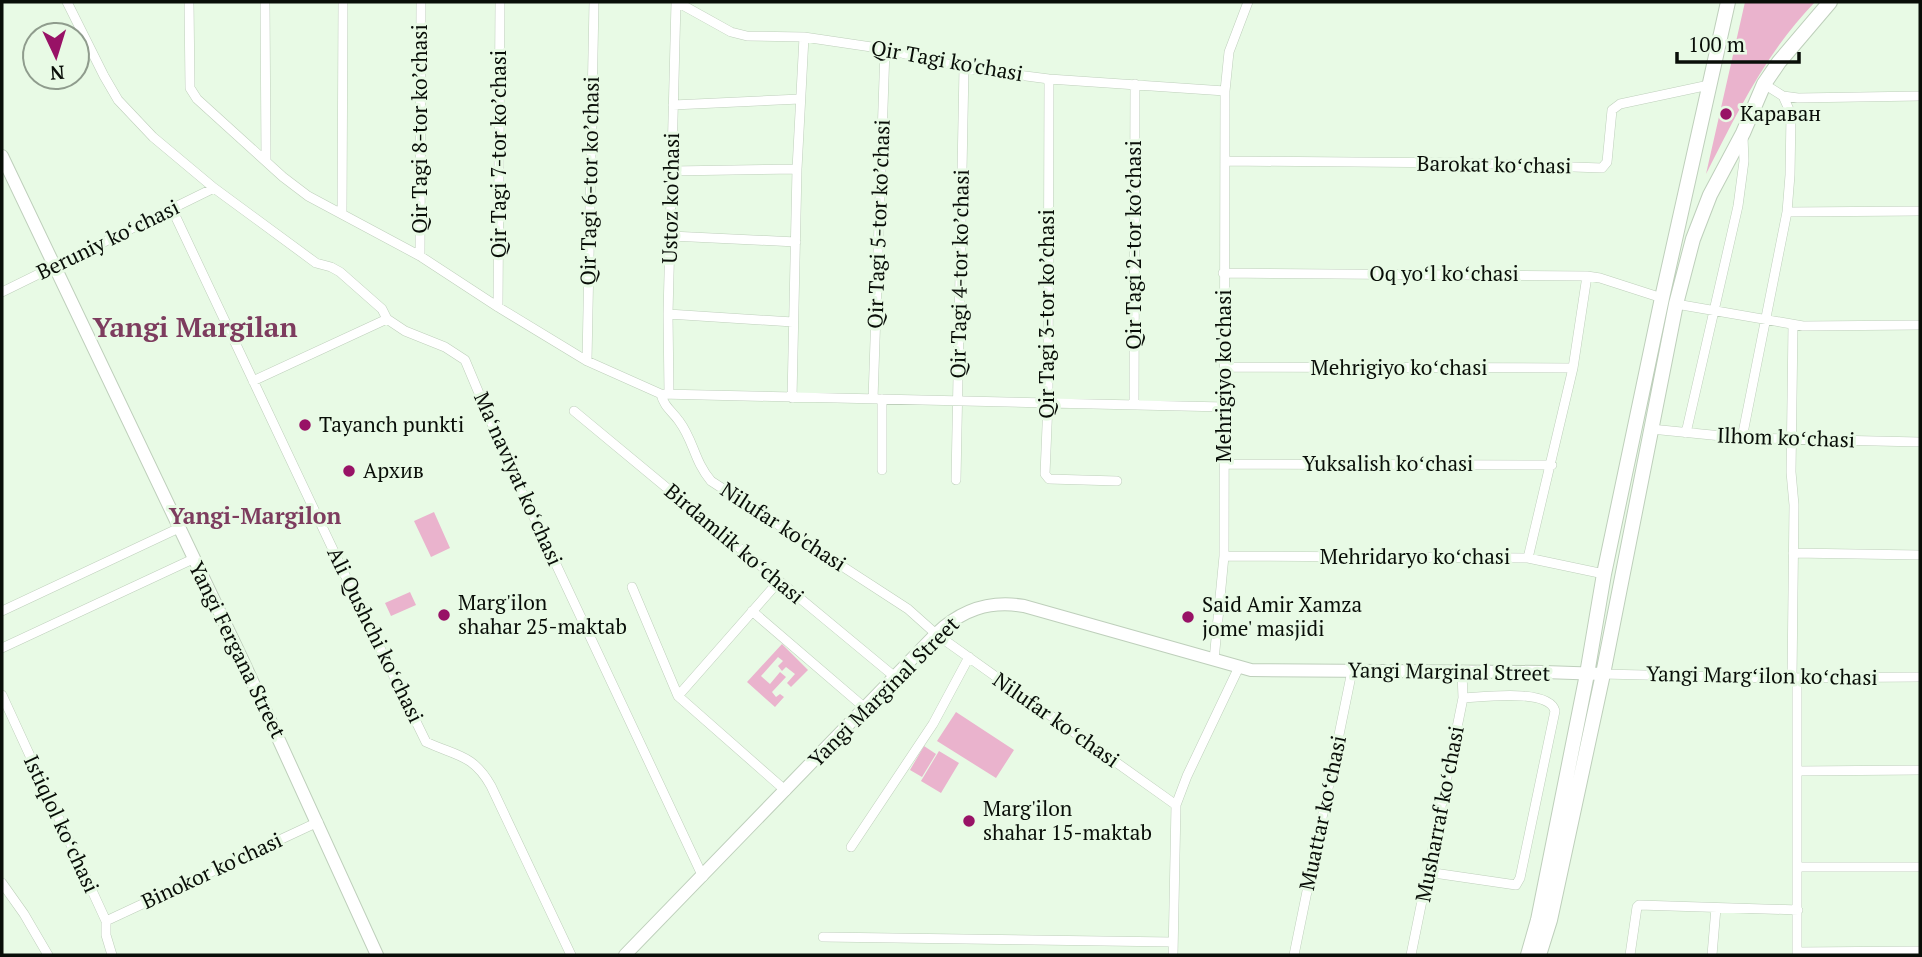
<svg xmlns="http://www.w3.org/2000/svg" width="1922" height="957" viewBox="0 0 1922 957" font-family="'PT Serif',serif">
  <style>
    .green { fill: #eab3cd }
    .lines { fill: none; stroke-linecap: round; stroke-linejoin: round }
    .minor-casing { stroke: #becfbb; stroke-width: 10 }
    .secondary-casing { stroke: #becfbb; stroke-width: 14 }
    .primary-casing { stroke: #becfbb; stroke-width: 16 }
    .minor { stroke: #fff; stroke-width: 9 }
    .secondary { stroke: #fff; stroke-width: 12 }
    .primary { stroke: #fff; stroke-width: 14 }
    .poi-dot { fill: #981266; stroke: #e8fae5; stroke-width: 2.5 }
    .labels { text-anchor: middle; stroke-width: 6; stroke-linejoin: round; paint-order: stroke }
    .street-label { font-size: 21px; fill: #090e08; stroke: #e8fae5 }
    .poi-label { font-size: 21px; fill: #090e08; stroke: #e8fae5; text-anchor: start }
    .neighbourhood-label { font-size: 23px; font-weight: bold; fill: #7d3c5e; stroke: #e8fae5 }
    .district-label { font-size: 28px; font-weight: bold; fill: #7d3c5e; stroke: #e8fae5 }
  </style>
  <rect width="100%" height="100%" fill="#e8fae5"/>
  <path class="green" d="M1745,2h70c-48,49 -78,111 -109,172z
    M434,512l16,36 -19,9 -17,-36z
    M410,592l6,13 -25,11 -6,-13z
    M782,644l26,26 -17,17 -4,-4 8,-9 -9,-7 -4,4 -4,-5 5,-5 -5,-4 -17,19 9,8 10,-12 6,5 -14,15 4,5 4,-3 4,3 -9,10 -28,-25z
    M956,712l58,38 -18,28 -59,-37z
    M924,746l12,8 -14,23 -12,-7z
    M939,751l20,12 -18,30 -20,-12z"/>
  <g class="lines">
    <g class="minor-casing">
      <path id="minor" d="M67,2l37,74 14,24 35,37 61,51 102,75 15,4 9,5 42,37 5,10 18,12 40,16 20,13 42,100 196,417
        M189,2l1,86 7,11 86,78 25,19 112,60 78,51 89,54 74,33 564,13
        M265,2l1,157
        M677,2l54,30 16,4 57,1 81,12 79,19 85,11 176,12
        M1049,79l-1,323 -3,72 4,5 68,2
        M1764,84l19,12 15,2 122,-2
        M673,105l127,-6
        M1225,161l241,2 136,5 5,-6 5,-52 8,-6 89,-19
        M672,171l125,-2
        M172,209l190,402 64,131c30,14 47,12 65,44l80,169
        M1787,212l133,-1
        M342,213l1,-211
        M671,236l125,6
        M420,256l1,-254
        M1223,273l364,3 13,2 62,20
        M2,292l212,-104
        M1676,304l127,22 117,-1
        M498,307l2,-305
        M668,314l125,8
        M587,361l7,-359
        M1225,367l348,1
        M253,381l134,-62
        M661,394c3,13 11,17 18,27 15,20 15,40 32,60l197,128 28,25 240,171
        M669,394l-1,-80 8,-312
        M792,398l5,-229 7,-132
        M873,399l12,-350
        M882,399v71
        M1134,405l1,-321
        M574,411l321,266
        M1651,429l91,9 178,4
        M1686,433l52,-227 6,-45 -1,-24
        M1742,438l45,-226 3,-37 1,-61 -8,-18
        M1224,464l328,1
        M956,480l8,-412
        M1793,553l127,2
        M1224,556l304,2 76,16
        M1528,558l45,-190 14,-92
        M779,581l-101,115 108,95
        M632,587l46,109
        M2,611l177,-83
        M752,611l113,97
        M2,648l191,-89
        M1214,660l10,-104 1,-465 4,-39 19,-50
        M1603,674l164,4 153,-1
        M1792,678l2,-173 -3,-33 2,-147
        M1797,678v277
        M2,695l104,226v14l6,20
        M1797,771l123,-1
        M851,847l82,-123 36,-67
        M1798,867h122
        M1427,872l89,13 4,-7 35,-167c-6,-23 -72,-14 -92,-13
        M2,883l22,31 24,41
        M106,921l212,-99
        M823,937l350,5
        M1797,952l123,-1
        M1173,955l3,-150 11,-29 52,-109
        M1294,955l58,-284
        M1411,955l52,-257 -1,-26
        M1630,955l7,-48 2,-2 159,5
        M1712,955l4,-47"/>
    </g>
    <g class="secondary-casing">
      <path id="secondary" d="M2,156l240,503 135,296
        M625,955l311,-321c25,-24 53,-34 88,-28l227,64 293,2 59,2"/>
    </g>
    <g class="primary-casing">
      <path id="primary" d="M1528,955l10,-35 49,-246 17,-100 58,-276 66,-296
        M1539,955l11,-35 53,-246 73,-370 17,-65 17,-44 33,-62 21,-49 15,-22 51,-60"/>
    </g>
    <use href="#minor" class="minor"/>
    <use href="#secondary" class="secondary"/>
    <use href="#primary" class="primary"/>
  </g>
  <g class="poi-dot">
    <circle cx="1726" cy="114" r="7"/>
    <circle cx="305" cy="425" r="7"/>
    <circle cx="349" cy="471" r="7"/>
    <circle cx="444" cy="615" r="7"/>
    <circle cx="1188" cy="617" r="7"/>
    <circle cx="969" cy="821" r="7"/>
  </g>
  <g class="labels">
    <g class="street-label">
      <text transform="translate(947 61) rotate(10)" y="7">Qir Tagi ko'chasi</text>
      <text transform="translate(420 129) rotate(-90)" y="7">Qir Tagi 8-tor koʼchasi</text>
      <text transform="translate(499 154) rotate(-90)" y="7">Qir Tagi 7-tor koʼchasi</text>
      <text transform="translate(1494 165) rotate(1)" y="7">Barokat koʻchasi</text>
      <text transform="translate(590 181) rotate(-89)" y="7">Qir Tagi 6-tor koʼchasi</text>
      <text transform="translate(671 198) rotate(-89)" y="7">Ustoz ko'chasi</text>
      <text transform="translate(879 224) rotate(-88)" y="7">Qir Tagi 5-tor koʼchasi</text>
      <text transform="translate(108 240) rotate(-26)" y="7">Beruniy koʻchasi</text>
      <text transform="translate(1134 245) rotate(-90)" y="7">Qir Tagi 2-tor koʼchasi</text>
      <text transform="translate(960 274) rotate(-89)" y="7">Qir Tagi 4-tor koʼchasi</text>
      <text x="1444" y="281">Oq yoʻl koʻchasi</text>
      <text transform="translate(1047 314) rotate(-90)" y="7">Qir Tagi 3-tor koʼchasi</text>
      <text x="1399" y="375">Mehrigiyo koʻchasi</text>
      <text transform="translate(1224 376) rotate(-90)" y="7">Mehrigiyo ko'chasi</text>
      <text transform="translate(1786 438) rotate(2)" y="7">Ilhom koʻchasi</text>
      <text x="1388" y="471">Yuksalish koʻchasi</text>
      <text transform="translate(518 479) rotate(66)" y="7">Maʻnaviyat koʻchasi</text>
      <text transform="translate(783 527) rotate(33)" y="7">Nilufar ko'chasi</text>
      <text transform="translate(734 544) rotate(40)" y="7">Birdamlik koʻchasi</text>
      <text x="1415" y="564">Mehridaryo koʻchasi</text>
      <text transform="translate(375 635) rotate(64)" y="7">Ali Qushchi koʻchasi</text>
      <text transform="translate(237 650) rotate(64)" y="7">Yangi Fergana Street</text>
      <text transform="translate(1449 672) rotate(1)" y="7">Yangi Marginal Street</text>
      <text transform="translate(1762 676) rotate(1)" y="7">Yangi Margʻilon koʻchasi</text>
      <text transform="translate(884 692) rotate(-45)" y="7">Yangi Marginal Street</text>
      <text transform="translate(1056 720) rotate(35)" y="7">Nilufar koʻchasi</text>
      <text transform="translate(1323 813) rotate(-78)" y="7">Muattar koʻchasi</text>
      <text transform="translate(1440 814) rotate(-79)" y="7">Musharraf koʻchasi</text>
      <text transform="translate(61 824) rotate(65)" y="7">Istiqlol koʻchasi</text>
      <text transform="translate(212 871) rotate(-25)" y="7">Binokor ko'chasi</text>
    </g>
    <g class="poi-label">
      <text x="1740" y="121">Караван</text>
      <text x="319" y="432">Tayanch punkti</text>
      <text x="363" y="478">Архив</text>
      <text x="458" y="610">Marg'ilon<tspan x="458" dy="24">shahar 25-maktab</tspan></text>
      <text x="1202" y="612">Said Amir Xamza<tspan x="1202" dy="24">jome' masjidi</tspan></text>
      <text x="983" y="816">Marg'ilon<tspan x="983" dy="24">shahar 15-maktab</tspan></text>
    </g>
    <g class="neighbourhood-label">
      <text x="255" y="524">Yangi-Margilon</text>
    </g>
    <g class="district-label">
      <text x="195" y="337">Yangi Margilan</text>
    </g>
  </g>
  <rect width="1922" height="957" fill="none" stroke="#090e08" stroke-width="7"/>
  <g transform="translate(56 56) rotate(176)"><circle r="33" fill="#e8fae5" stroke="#8f9c8d" stroke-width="2"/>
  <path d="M0-5L12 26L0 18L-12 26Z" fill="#981266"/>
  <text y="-10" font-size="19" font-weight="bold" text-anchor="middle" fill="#090e08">N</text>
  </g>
  <path d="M1677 52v10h122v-10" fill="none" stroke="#090e08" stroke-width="3.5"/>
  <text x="1688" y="52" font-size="21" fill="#090e08" stroke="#e8fae5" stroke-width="5" paint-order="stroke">100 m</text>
</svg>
